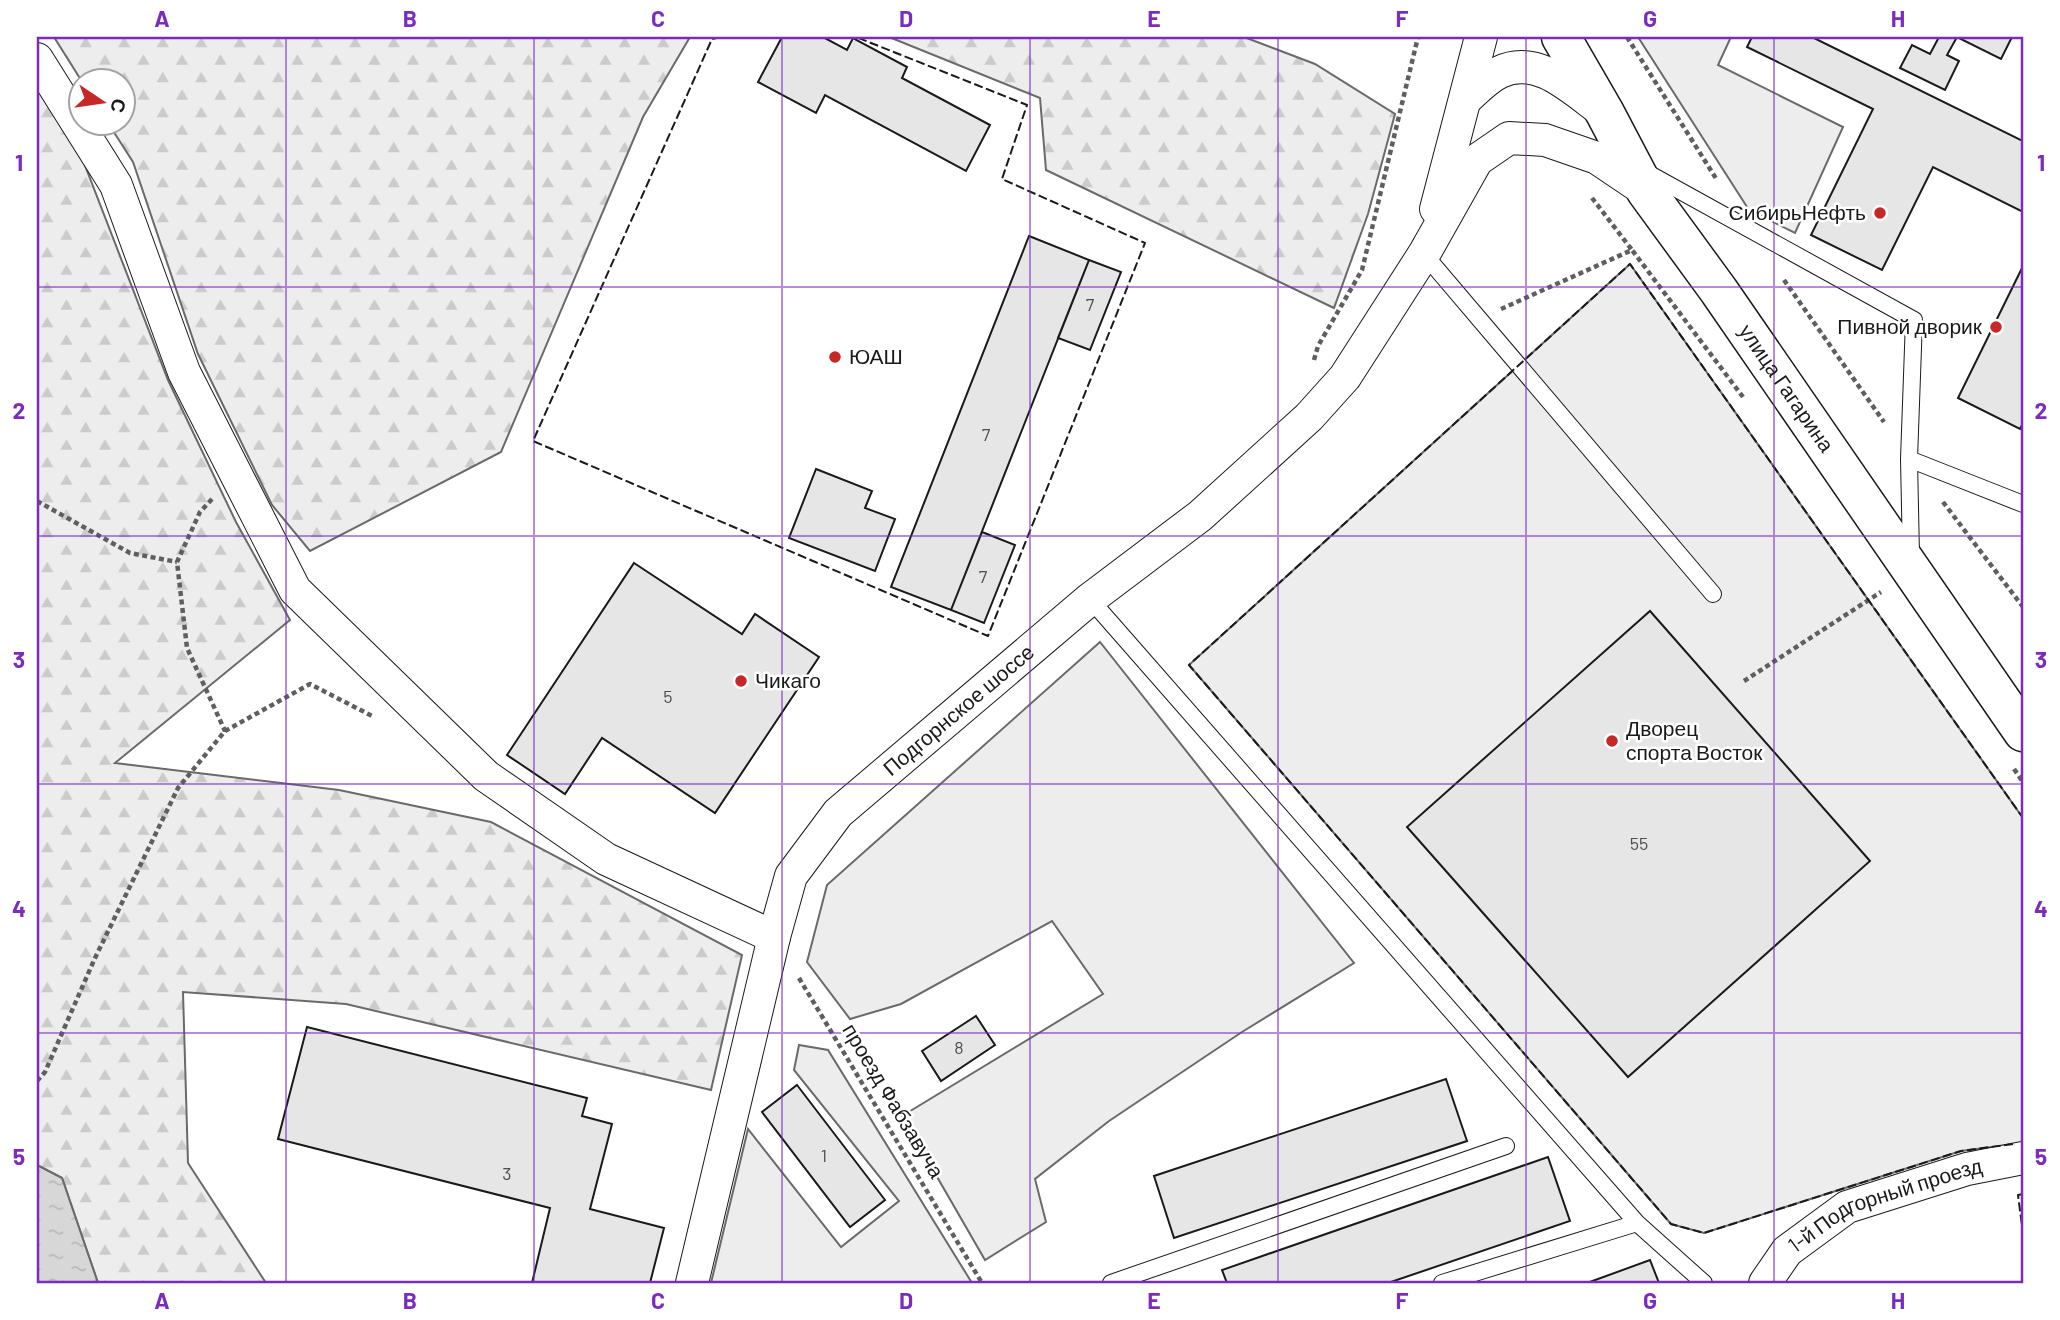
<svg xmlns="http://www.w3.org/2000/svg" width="2060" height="1320" viewBox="0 0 2060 1320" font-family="Barlow,sans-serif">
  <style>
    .built { fill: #ededed; stroke: #6a6a6a; stroke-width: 2 }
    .forest { fill: url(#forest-firs); stroke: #6a6a6a; stroke-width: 2 }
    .water { fill: url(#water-ripples); stroke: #6a6a6a; stroke-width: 2 }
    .building { fill: #e6e6e6; stroke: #1a1a1a; stroke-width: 2 }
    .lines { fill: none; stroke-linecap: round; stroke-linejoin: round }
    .service-casing { stroke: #1a1a1a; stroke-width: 18 }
    .minor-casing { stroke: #1a1a1a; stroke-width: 34 }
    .secondary-casing { stroke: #1a1a1a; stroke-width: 41 }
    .path { stroke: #5f5f5f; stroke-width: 4.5; stroke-dasharray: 5 3.5; stroke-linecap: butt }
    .service { stroke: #fff; stroke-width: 16 }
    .minor { stroke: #fff; stroke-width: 32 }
    .secondary { stroke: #fff; stroke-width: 38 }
    .fence { stroke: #1a1a1a; stroke-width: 2; stroke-dasharray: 9 3.5; stroke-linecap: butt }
    .grid { fill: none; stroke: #7b2cbf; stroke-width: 2; stroke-opacity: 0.55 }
    .poi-dot { fill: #c62828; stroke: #fff; stroke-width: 2.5 }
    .labels { text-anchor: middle; stroke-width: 5; stroke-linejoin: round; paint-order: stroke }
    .number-label { font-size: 18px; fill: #4d4d4d }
    .poi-label { font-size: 21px; fill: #1a1a1a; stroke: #fff; text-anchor: start }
    .street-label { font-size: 21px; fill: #1a1a1a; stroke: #fff }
    .neatline { fill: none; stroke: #7b2cbf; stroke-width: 2.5 }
    .grid-label { font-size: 23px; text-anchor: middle; font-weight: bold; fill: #7b2cbf }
  </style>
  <defs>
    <pattern id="forest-firs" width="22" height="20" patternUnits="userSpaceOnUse" patternTransform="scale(1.75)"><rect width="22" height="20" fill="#ededed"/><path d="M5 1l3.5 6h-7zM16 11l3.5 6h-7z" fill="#cbcbcb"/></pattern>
    <pattern id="water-ripples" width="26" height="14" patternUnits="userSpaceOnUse" patternTransform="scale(1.75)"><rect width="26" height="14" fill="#d7d7d7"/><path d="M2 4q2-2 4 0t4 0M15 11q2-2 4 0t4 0" fill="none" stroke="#b8b8b8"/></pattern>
  </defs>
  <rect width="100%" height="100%" fill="#fff"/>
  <path class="built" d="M1638,37h93l-13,28 125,62 -48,106 -46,-23z
    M1630,264l393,554v325l-62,8 -257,82 -33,-9 -482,-559z
    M1100,642l254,321 -112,69 -133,89 -74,58 11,43 -61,38 -83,-144 201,-122 -51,-73 -151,83 -51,15 -43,-57 20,-77z
    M799,1045l29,5 144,233h-261l37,-154 93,118 58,-46 -105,-131z"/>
  <path class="forest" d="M54,37h636l-47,80 -142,335 -191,99 -38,-46 -74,-151 -65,-192 -25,-39 14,-1v-42h-41z
    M889,37h355l71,27 80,50 -27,100 -34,94 -288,-138 -6,-72z
    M37,87l47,76 84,217 68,142 54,98 -175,143 224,27 152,32 251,133 -31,135 -365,-86 -163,-12 5,171 78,120h-168l-36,-105 -25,-13z"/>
  <path class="water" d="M37,1165l25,13 36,105h-61z"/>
  <path class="building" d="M782,37h41l24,13 6,-12 54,29 -5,11 88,47 -24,46 -141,-76 -9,18 -58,-31z
    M1752,37h60l211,104v71l-90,-45 -51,103 -71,-35 62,-126 -126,-62z
    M1939,37h73l-11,22 -44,-22 -10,18 12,6 -14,29 -45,-22 12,-23 18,9z
    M1029,236l60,24 -138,350 -60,-23z
    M1089,260l32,12 -31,78 -32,-12z
    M2023,266v157l-3,6 -62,-31z
    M816,469l56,22 -7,17 30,11 -20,52 -86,-33z
    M982,532l33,13 -31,78 -33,-13z
    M634,563l108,71 13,-20 64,43 -104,156 -113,-75 -37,56 -58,-39z
    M1650,611l220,250 -242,216 -221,-250z
    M976,1016l19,29 -54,36 -19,-30z
    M307,1027l280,71 -5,18 30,8 -22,85 74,19 -14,55h-118l18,-75 -272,-69z
    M1446,1079l21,62 -293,97 -20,-62z
    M797,1085l88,115 -35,27 -88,-115z
    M1548,1157l22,64 -182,62h-161l-5,-13z
    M1650,1260l9,23h-72z"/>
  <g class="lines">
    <g class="service-casing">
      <path id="service" d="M1644,171l270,149 -5,139 2,97
        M1424,254l289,340
        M1909,459l114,45
        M1090,599l547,624 67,60
        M1111,1283l395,-137
        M1442,1283l195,-60"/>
    </g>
    <g class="minor-casing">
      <g id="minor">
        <path d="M37,59l79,126 68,187 111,218 191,186 120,83 168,78"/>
        <path d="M1466,99c10,-9 21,-21 34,-27 37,-18 72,17 101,38"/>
        <path d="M1436,209l45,-172"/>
        <path id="s1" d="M692,1283l82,-346 17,-61 47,-63 252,-214 110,-83 109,-99 36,-40 79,-123 53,-94 32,-22 36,2 52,18 49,33"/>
        <path id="s2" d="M1765,1283l22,-32 60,-44 120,-38 56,-11"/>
      </g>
    </g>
    <g class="secondary-casing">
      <g id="secondary">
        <path id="s3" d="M1561,37l44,76 41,78 73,100 304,441"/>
      </g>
    </g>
    <path class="path" d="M1627,37l90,143
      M1592,198l40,52
      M1784,280l100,142
      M1501,309l131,-59 111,147
      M1314,360l4,-14 44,-76 56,-233
      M212,499l-12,13 -23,50 10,86 38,83
      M37,501l93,52 47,9
      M1943,502l80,105
      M1744,681l137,-89
      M2014,769l9,13
      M799,978l183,305
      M37,1081l8,-9 50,-114 83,-170 47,-57 85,-47 64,33"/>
    <use href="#service" class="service"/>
    <use href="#minor" class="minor"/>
    <use href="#secondary" class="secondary"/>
    <path class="fence" d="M721,37l-9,2 -179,402 455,195 157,-393 -143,-64 25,-74 -171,-68
      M2013,1144l-52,7 -257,82 -33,-9 -482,-559 441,-401 393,554
      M2023,1194l-5,1 5,38"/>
  </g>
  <path class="grid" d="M286,37v1246M534,37v1246M782,37v1246M1030,37v1246M1278,37v1246M1526,37v1246M1774,37v1246M37,287h1986M37,536h1986M37,784h1986M37,1033h1986"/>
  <g class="poi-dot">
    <circle cx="1880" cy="213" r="7"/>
    <circle cx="1996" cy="327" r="7"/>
    <circle cx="835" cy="357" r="7"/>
    <circle cx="741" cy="681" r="7"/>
    <circle cx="1612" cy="741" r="7"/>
  </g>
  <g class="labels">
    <g class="number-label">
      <text x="1090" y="311">7</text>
      <text x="986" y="441">7</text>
      <text x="983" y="583">7</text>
      <text x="668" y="703">5</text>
      <text x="1639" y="850">55</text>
      <text x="959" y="1054">8</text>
      <text x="824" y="1162">1</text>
      <text x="507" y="1180">3</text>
    </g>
    <g class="poi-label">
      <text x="1866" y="220" text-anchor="end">СибирьНефть</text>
      <text x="1982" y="334" text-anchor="end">Пивной дворик</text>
      <text x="849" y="364">ЮАШ</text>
      <text x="755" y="688">Чикаго</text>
      <text x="1626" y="736">Дворец<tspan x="1626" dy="24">спорта Восток</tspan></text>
    </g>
    <g class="street-label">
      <text dy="7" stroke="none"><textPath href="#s3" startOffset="418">улица Гагарина</textPath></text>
      <text dy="7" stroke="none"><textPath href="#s1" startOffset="656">Подгорнское шоссе</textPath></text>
      <text transform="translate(893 1101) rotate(59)" y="7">проезд Фабзавуча</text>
      <text dy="7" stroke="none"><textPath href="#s2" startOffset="149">1-й Подгорный проезд</textPath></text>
    </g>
  </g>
  <rect width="2060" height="1320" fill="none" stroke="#ffffff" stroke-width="77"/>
  <g transform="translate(102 102) rotate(103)"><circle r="33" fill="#ffffff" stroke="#a3a3a3" stroke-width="2"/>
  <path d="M0-5L12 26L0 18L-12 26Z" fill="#c62828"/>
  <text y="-10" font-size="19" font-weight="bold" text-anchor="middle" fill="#1a1a1a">С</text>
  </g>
  <rect x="38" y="38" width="1984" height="1244" class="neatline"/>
  <g class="grid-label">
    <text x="162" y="27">A</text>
    <text x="410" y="27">B</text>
    <text x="658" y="27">C</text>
    <text x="906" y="27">D</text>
    <text x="1154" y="27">E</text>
    <text x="1402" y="27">F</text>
    <text x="1650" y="27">G</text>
    <text x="1898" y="27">H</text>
    <text x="19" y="171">1</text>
    <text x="2041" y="171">1</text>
    <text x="19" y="419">2</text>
    <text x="2041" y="419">2</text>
    <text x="19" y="668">3</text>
    <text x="2041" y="668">3</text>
    <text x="19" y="917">4</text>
    <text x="2041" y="917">4</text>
    <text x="19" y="1165">5</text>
    <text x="2041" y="1165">5</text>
    <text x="162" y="1309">A</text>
    <text x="410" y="1309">B</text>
    <text x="658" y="1309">C</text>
    <text x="906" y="1309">D</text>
    <text x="1154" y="1309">E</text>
    <text x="1402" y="1309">F</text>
    <text x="1650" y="1309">G</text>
    <text x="1898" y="1309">H</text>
  </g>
</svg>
